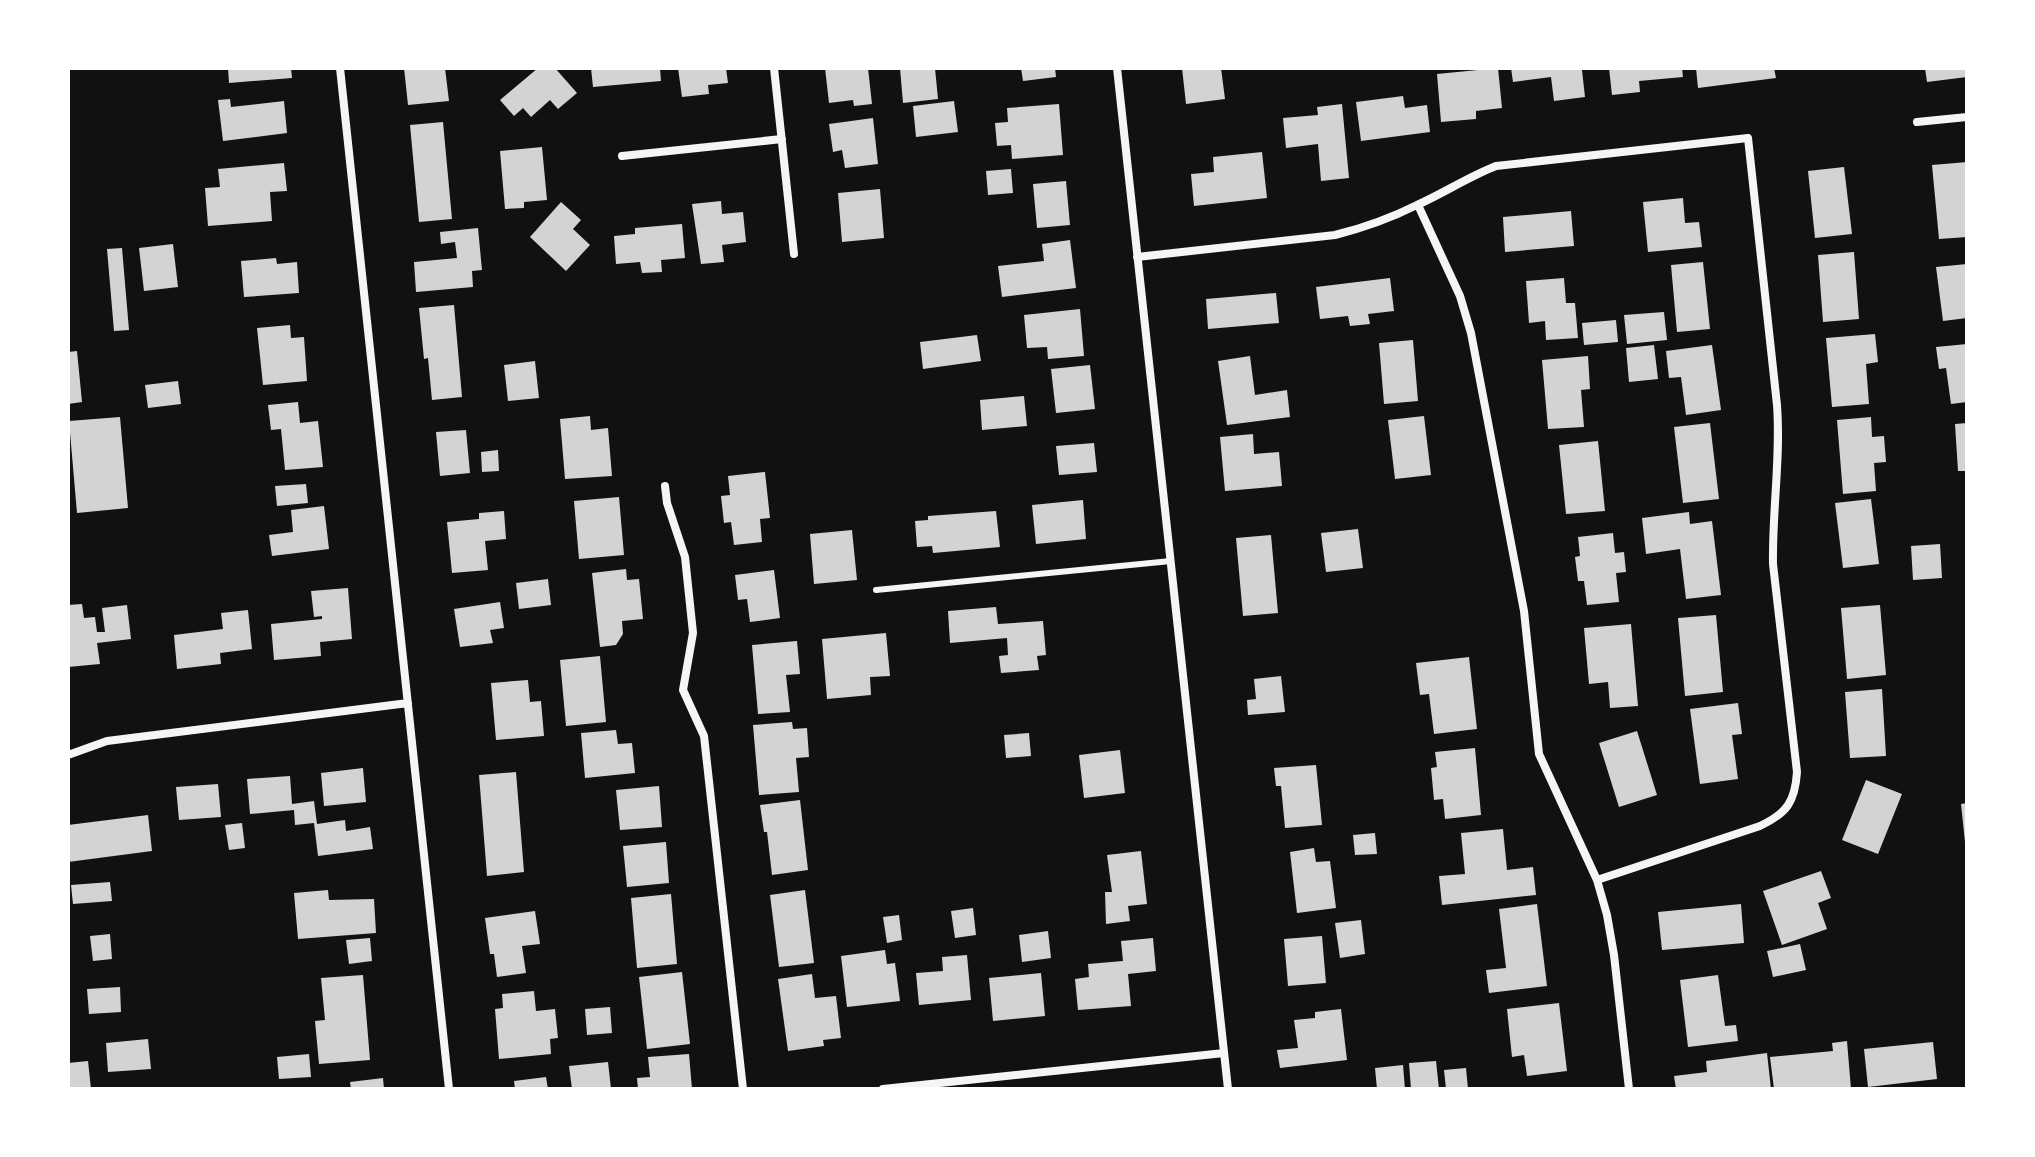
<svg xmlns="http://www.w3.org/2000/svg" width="2035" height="1157" viewBox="0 0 2035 1157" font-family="'Fira Sans',sans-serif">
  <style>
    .building { fill: #d3d3d3 }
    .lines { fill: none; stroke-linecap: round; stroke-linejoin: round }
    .service { stroke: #f5f5f5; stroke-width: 6 }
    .minor { stroke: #f5f5f5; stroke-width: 8 }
  </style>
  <rect width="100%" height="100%" fill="#111"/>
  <path class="building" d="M228,68h63l1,10 -63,5z
    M404,68h41l4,33 -41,4z
    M538,68h17l22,25 -19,16 -8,-9 -19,17 -8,-9 -9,8 -14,-16z
    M591,68h69l1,13 -68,6z
    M678,68h48l2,15 -20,2 1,9 -27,3z
    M825,68h43l4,36 -18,2 -1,-6 -24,3z
    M900,68h35l3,31 -35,4z
    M1021,68h34l1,9 -33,4z
    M1182,68h39l4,31 -39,5z
    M1498,68l4,40 -26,3v8l-35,3 -4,-48z
    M1511,68l71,2 3,27 -31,4 -3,-24 -38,5z
    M1609,68h73l1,9 -44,4 1,11 -28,3z
    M1696,68h78l2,10 -78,10z
    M1925,68h42v9l-40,5z
    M1403,96l2,12 22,-3 3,27 -69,9 -5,-39z
    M230,99l1,8 53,-6 3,32 -64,8 -5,-41z
    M954,101l4,31 -42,5 -3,-31z
    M1059,104l4,51 -51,4 -1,-14 -14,1 -2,-23 13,-1 -1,-14z
    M1342,104l7,74 -28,3 -3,-37 -32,4 -3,-30 35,-3 -1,-8z
    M873,118l5,46 -33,4 -3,-18 -9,2 -4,-28z
    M443,122l9,97 -33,3 -9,-97z
    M542,147l5,53 -23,2v6l-19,1 -5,-58z
    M1262,152l5,46 -73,8 -3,-32 23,-2 -1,-15z
    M1967,162v75l-28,2 -7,-74z
    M284,163l3,28 -17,1 2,29 -64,5 -3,-38 15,-1 -2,-18z
    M1844,167l8,67 -37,4 -7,-67z
    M1011,169l2,24 -25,2 -2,-24z
    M1066,181l4,44 -33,3 -4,-44z
    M880,189l4,49 -42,4 -4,-49z
    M1683,198l2,25 14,-1 3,25 -54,5 -5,-50z
    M721,201l1,13 21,-2 3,30 -24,3 2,17 -23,2 -9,-60z
    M561,202l20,18 -8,9 17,16 -24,26 -36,-34z
    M1571,211l3,35 -69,6 -2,-35z
    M682,224l3,34 -24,2 1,12 -20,1 -2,-11 -24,2 -2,-28 21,-2v-6z
    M478,228l4,42 -10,1 1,16 -57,5 -2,-30 43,-4 -2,-16 -14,2 -1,-12z
    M1070,240l6,48 -74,9 -4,-31 46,-5 -2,-17z
    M173,244l5,43 -34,4 -5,-43z
    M122,248l7,82 -15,1 -7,-82z
    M1854,252l5,67 -36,3 -5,-67z
    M276,258l1,6 20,-2 2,31 -55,4 -3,-36z
    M1703,262l7,67 -33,3 -6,-67z
    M1967,264v54l-24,3 -7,-54z
    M1390,278l4,33 -26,3 2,10 -20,2 -2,-10 -28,3 -4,-32z
    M1564,278l2,25h9l3,35 -32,2 -1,-19 -16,2 -3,-42z
    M1276,293l3,30 -71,6 -2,-30z
    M454,305l8,92 -30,3 -4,-42 -4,1 -5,-51z
    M1080,309l4,47 -36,3 -1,-12 -20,1 -3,-33z
    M1664,312l3,28 -40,4 -3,-29z
    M1616,320l2,22 -34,3 -2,-22z
    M290,325l1,13 13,-1 3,44 -44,4 -6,-57z
    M1875,334l3,28 -12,2 3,40 -37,3 -6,-69z
    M977,335l4,26 -58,8 -3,-27z
    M1413,340l5,61 -34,3 -5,-61z
    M1967,344v58l-16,2 -5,-36 -7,1 -3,-22z
    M1654,345l4,34 -29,3 -3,-34z
    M1712,345l9,65 -35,5 -5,-38 -12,1 -3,-27z
    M77,351l5,51 -14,2v-52z
    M1250,356l5,39 32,-5 3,27 -63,8 -9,-64z
    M1588,356l2,33 -9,1 3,37 -36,2 -6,-69z
    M535,361l4,37 -31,3 -4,-36z
    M1090,365l5,44 -39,4 -5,-44z
    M178,381l3,23 -33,4 -3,-23z
    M1024,396l3,30 -45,4 -2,-30z
    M298,402l2,21 18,-2 5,46 -38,3 -4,-41 -10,1 -3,-25z
    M590,416l1,14 17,-2 4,48 -47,3 -5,-60z
    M1424,416l7,59 -36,4 -7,-59z
    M120,417l8,91 -51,5 -8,-92z
    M1871,417l1,20 12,-1 2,26 -12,1 2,28 -33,3 -6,-74z
    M1710,423l9,76 -36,4 -9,-76z
    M1967,423v48h-9l-3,-47z
    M466,430l4,43 -30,3 -4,-44z
    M1253,434l1,20 25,-2 3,34 -57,5 -5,-54z
    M1598,441l7,70 -39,3 -7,-69z
    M1094,443l3,29 -38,3 -3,-29z
    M498,450l1,21 -17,1 -1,-20z
    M765,472l5,46 -10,1 2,23 -28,3 -3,-23 -7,1 -3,-27 9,-1 -2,-19z
    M306,484l2,19 -31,3 -2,-20z
    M619,497l5,58 -45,4 -5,-58z
    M1871,499l8,65 -36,4 -8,-65z
    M1083,500l3,39 -50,5 -4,-39z
    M324,506l5,43 -57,7 -3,-21 24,-3 -2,-22z
    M504,511l2,28 -21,2 3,29 -36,3 -5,-51 32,-3v-6z
    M996,511l4,36 -67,6 -1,-7 -15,1 -2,-26 13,-1v-4z
    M1689,512l1,12 22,-3 9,74 -35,4 -6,-50 -34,5 -4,-36z
    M1358,529l5,39 -37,4 -5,-39z
    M852,530l5,50 -43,4 -4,-50z
    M1613,533l2,20 9,-1 2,20 -10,1 3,29 -32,3 -3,-24h-6l-3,-24 5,-1 -2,-19z
    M1271,535l7,78 -35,3 -7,-78z
    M1940,544l2,34 -29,2 -2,-34z
    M626,569l1,11 12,-1 4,40 -21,2 1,13 -7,11 -16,2 -8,-74z
    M774,570l6,48 -30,4 -3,-23 -9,1 -3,-25z
    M548,579l3,26 -32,4 -3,-26z
    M348,588l4,51 -32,3 1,14 -47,4 -3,-36 51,-5v-3l-8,1 -3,-26z
    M500,602l4,26 -14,2 3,13 -33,4 -6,-38z
    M82,604l2,14 11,-1 2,15h8l-3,-24 25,-3 4,34 -34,4 3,21 -32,3v-62z
    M1880,605l6,70 -39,4 -6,-71z
    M996,607l2,17 45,-3 3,34 -9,1 2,14 -38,3 -2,-17 9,-1 -1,-17 -57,5 -2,-32z
    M248,610l4,39 -32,4 1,11 -44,5 -3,-34 49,-6 -2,-16z
    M1716,615l7,77 -38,4 -7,-78z
    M1631,624l7,82 -28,2 -2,-26 -19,2 -5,-56z
    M886,633l4,43 -20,1 1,18 -44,4 -5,-60z
    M797,641l3,33 -14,1 4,37 -32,2 -6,-69z
    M600,656l6,66 -40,4 -6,-66z
    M1469,657l8,72 -43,5 -5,-40 -9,1 -4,-32z
    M1281,676l4,36 -37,3 -1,-15 9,-1 -2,-20z
    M528,680l2,22 11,-1 3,35 -48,4 -5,-57z
    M1882,689l4,67 -36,2 -5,-66z
    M1738,703l4,31 -10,1 6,44 -38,5 -10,-75z
    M792,722l1,7 14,-1 2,29 -13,1 3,34 -40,3 -6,-70z
    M616,730l2,14 14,-1 3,30 -50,5 -4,-45z
    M1637,731l20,64 -38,12 -20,-64z
    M1029,733l2,23 -25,2 -2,-23z
    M1475,748l6,67 -36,4 -2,-20 -9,1 -3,-32 6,-1 -2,-15z
    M1120,750l5,43 -41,5 -5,-43z
    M1316,765l6,60 -37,3 -4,-42h-5l-2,-18z
    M363,768l3,34 -42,4 -3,-33z
    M516,772l8,100 -37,4 -8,-101z
    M290,776l2,28 22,-3 3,23 28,-4 1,11 24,-4 3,22 -55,7 -4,-33 -19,2 -1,-15 -44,4 -3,-35z
    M1866,780l36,14 -24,60 -36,-14z
    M218,784l3,33 -42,3 -3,-33z
    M659,786l3,41 -42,3 -4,-40z
    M800,800l8,70 -36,5 -5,-43h-3l-4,-27z
    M1967,803v39h-2l-4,-38z
    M148,815l4,36 -84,11v-37z
    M242,823l3,25 -16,2 -4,-25z
    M1503,829l4,41 26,-3 3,28 -94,10 -3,-29 26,-2 -4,-41z
    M1375,833l2,21 -22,1 -2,-20z
    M666,842l3,41 -42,4 -4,-41z
    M1314,848l2,14 14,-1 6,47 -39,5 -7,-61z
    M1141,851l6,53 -19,2 2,15 -24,3 -1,-32h7l-5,-37z
    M1821,871l10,27 -13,5 9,26 -45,16 -19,-54z
    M110,882l2,19 -39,3 -2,-19z
    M328,890l1,10 45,-1 2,34 -78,6 -4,-46z
    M805,890l9,73 -35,4 -9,-72z
    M671,894l6,70 -40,4 -6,-70z
    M1537,904l10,82 -58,7 -3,-23 20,-2 -7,-59z
    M1741,904l3,39 -82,7 -4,-38z
    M973,908l3,27 -21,3 -4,-27z
    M535,911l5,33 -18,2 4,27 -29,4 -3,-23h-4l-5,-36z
    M899,915l3,25 -15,3 -4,-26z
    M1361,920l4,34 -25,4 -5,-35z
    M1048,931l3,27 -29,4 -3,-27z
    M110,934l2,25 -19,2 -3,-25z
    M1322,936l4,47 -38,3 -4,-47z
    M370,938l2,23 -23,3 -3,-24z
    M1153,938l3,33 -28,3 3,32 -53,4 -3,-31 14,-2 -1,-13 35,-3 -2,-20z
    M1800,944l6,26 -33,7 -6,-26z
    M885,950l2,14 8,-1 5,38 -53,6 -6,-51z
    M967,955l4,45 -52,5 -3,-32 27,-2 -1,-14z
    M682,972l8,72 -43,5 -8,-72z
    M1041,973l4,43 -52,5 -4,-43z
    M812,974l3,24 21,-2 5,42 -18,2 1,6 -36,5 -10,-72z
    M363,975l7,85 -51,4 -4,-43 10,-1 -4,-42z
    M1718,975l7,51 11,-1 2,16 -50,6 -8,-67z
    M120,987l1,25 -32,2 -2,-25z
    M534,991l2,20 19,-2 3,29 -8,1 1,15 -52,5 -4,-50 8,-1 -1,-14z
    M1559,1003l8,68 -40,5 -3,-21 -12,2 -5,-48z
    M610,1007l2,26 -25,2 -2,-26z
    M1341,1009l6,51 -67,8 -3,-18 21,-2 -4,-28 21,-2v-6z
    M148,1039l3,30 -43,3 -2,-29z
    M1847,1041l4,48h-77l-4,-32 63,-6 -1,-8z
    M1933,1042l4,37 -69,8 -4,-38z
    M1767,1053l4,36h-95l-2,-13 33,-4 -1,-11z
    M309,1054l2,23 -32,2 -2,-22z
    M689,1054l3,35h-54l-1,-11 13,-1 -2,-20z
    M88,1061l3,28h-23v-26z
    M1436,1061l3,28h-28l-2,-26z
    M608,1062l3,27h-39l-3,-23z
    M1403,1065l2,24h-28l-2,-21z
    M1466,1068l2,21h-22l-2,-19z
    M546,1077l2,12h-33l-1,-8z
    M383,1078l1,11h-33l-1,-7z"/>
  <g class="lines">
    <path class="service" d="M876,590l295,-29"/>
    <path class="minor" d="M340,68l109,1021
      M774,68l20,186
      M1117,68l111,1021
      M1917,122l50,-5
      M622,156l160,-17
      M1418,205l42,91 11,37 53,278 15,143 58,126 10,35 7,40 15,134
      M1137,257l198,-22c28,-7 56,-17 82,-30 27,-12 51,-28 79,-39l252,-28 29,267c4,53 -5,106 -4,159l24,208c-2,30 -10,41 -37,54l-163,54
      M665,486l2,17 18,54 8,76 -10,57 21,46 39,353
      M68,755l39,-14 301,-38
      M883,1089l341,-36"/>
  </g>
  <rect width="2035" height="1157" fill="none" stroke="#ffffff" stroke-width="140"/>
</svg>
